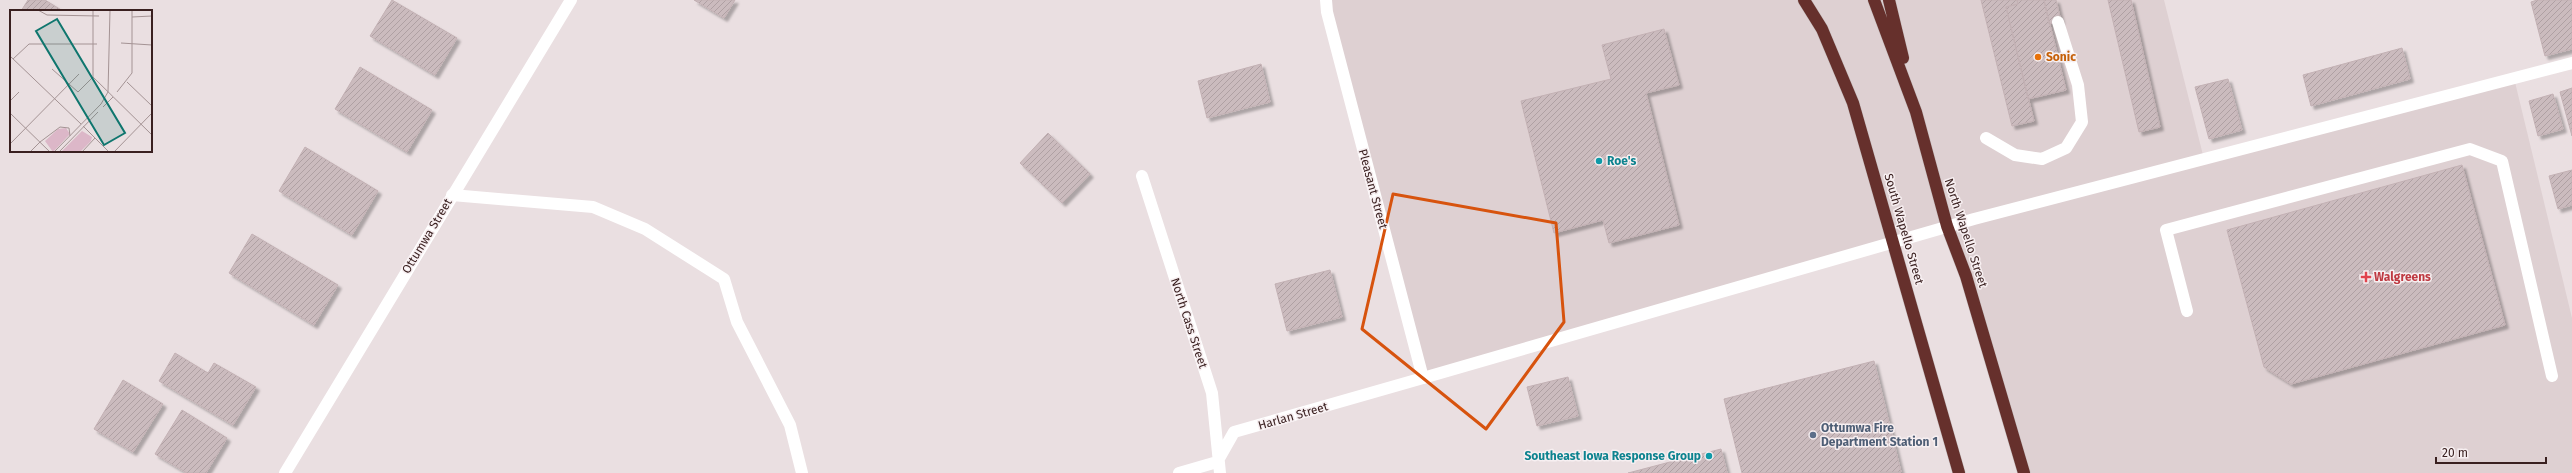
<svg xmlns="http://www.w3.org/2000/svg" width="2572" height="473" viewBox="0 0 2572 473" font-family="'Fira Sans',sans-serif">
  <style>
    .built { fill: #ded0d2 }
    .building { fill: url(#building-hatch); stroke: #c3b1b4; filter: url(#shadow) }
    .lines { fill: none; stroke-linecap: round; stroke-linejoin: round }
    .highway-casing { stroke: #c4bcbc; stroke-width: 13 }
    .lane { stroke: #fff; stroke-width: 12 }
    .street { stroke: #fff; stroke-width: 12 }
    .highway { stroke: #66302c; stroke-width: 12 }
    .marked { fill: none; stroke: #d7530e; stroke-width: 3; stroke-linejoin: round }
    .food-dot { fill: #e8710a; stroke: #f7eff1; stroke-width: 1.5 }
    .culture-dot { fill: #0f9aa8; stroke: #f7eff1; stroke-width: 1.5 }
    .health-dot { fill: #e0444e; stroke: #f7eff1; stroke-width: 1.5 }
    .service-dot { fill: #5c6f8a; stroke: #f7eff1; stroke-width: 1.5 }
    .labels { text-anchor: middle; stroke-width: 3; stroke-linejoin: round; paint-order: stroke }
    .food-label { font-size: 12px; font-weight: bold; fill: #c56008; stroke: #f7eff1; text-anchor: start }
    .culture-label { font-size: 12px; font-weight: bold; fill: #0d838f; stroke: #f7eff1; text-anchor: start }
    .street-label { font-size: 12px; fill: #3a2020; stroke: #f7eff1 }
    .health-label { font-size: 12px; font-weight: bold; fill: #be3a42; stroke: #f7eff1; text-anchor: start }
    .service-label { font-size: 12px; font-weight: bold; fill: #4e5e75; stroke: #f7eff1; text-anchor: start }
    .inset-road { fill: none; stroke: #a49394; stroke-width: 1 }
    .view { fill: #0f766e; fill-opacity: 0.15; stroke: #0f766e; stroke-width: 2 }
    .inset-edge { fill: none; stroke: #3a2020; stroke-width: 2 }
  </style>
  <defs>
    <pattern id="building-hatch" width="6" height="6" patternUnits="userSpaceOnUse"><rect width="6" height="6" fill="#cbbbbe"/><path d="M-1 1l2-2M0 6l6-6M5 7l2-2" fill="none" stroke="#afa0a3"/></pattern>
    <filter id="shadow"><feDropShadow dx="3.5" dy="3.5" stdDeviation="1" flood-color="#0004"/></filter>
  </defs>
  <rect width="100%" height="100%" fill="#eadfe1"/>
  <path class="built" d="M1326,0h838l40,159 310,-81 58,240v155h-548l-77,-247 -524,152z"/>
  <path class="building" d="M28,0h17l18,11h-42z
    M392,0l65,38 -22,37 -65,-39z
    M694,0h41l-11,18z
    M1981,0h36l1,4 -12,3 28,114 -22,5z
    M2017,0h27l22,90 -38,9 -22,-92 12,-3z
    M2044,0h12l5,21 -12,3z
    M2108,0h23l29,127 -21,5z
    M2537,0h35v49l-27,7 -14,-54z
    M1664,29l15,56 -33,8 33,132 -70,18 -6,-23 -49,13 -33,-132 90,-22 -9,-34z
    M2402,48l8,31 -99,27 -8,-31z
    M1261,64l9,38 -63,16 -9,-37z
    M360,67l72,43 -25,42 -72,-43z
    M2228,79l14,51 -33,9 -14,-52z
    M2572,88v48l-12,-44z
    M2553,94l10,35 -25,7 -9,-35z
    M1048,133l42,41 -28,29 -42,-40z
    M305,147l73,44 -26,44 -73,-44z
    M2462,165l43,160 -214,59 -27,-17 -37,-137z
    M2572,170v35l-14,4 -9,-33z
    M252,234l86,51 -24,40 -85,-52z
    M1330,270l12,47 -55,14 -12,-47z
    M175,353l33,20 6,-10 42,24 -23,38 -74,-44z
    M1874,361l27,111 -159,1 -18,-74z
    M1568,377l10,39 -41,10 -10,-39z
    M123,380l40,24 -30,48 -39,-23z
    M182,410l45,28 -21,35h-19l-32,-19z
    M1721,449l6,24h-99l42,-11z"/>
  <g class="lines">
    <g class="highway-casing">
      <path id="highway" d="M1804,0l18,29 31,74 106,370
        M1874,0l42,112 31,114 19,50 58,197
        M1889,0l14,58"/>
    </g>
    <path class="lane" d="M1986,138l29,17 27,4 24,-11 16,-26 -4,-37 -20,-63
      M452,195l141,12 52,22 79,50 13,43 53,103 12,48
      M2187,311l-21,-81 304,-81 32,12 50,215
      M1423,378l551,-159 598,-156"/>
    <path class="street" d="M1142,176l70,217 8,80
      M285,473l286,-473
      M1179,473l38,-11 17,-30 189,-54 -96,-366 -1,-12"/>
    <use href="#highway" class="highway"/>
  </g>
  <path class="marked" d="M1393,194l163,29 8,99 -78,107 -124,-100z"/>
  <circle class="food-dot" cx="2038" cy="57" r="4"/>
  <g class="culture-dot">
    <circle cx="1599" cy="161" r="4"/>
    <circle cx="1709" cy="456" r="4"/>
  </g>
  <path class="health-dot" d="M2364 271h4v4h4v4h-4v4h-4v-4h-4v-4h4z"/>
  <circle class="service-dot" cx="1813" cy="435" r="4"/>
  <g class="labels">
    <g class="food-label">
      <text x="2046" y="61">Sonic</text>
    </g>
    <g class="culture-label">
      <text x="1607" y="165">Roe's</text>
      <text x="1701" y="460" text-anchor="end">Southeast Iowa Response Group</text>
    </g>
    <g class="street-label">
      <text transform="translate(1373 189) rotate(75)" y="4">Pleasant Street</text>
      <text transform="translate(1904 229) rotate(74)" y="4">South Wapello Street</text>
      <text transform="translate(1966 233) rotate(72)" y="4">North Wapello Street</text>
      <text transform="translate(427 236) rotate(-59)" y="4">Ottumwa Street</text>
      <text transform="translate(1189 323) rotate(72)" y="4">North Cass Street</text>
      <text transform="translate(1293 416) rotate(-16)" y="4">Harlan Street</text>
    </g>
    <g class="health-label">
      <text x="2374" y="281">Walgreens</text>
    </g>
    <g class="service-label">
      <text x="1821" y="432">Ottumwa Fire<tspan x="1821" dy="14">Department Station 1</tspan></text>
    </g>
  </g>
  <g transform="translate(10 10)">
    <rect width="142" height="142" fill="#eadfe1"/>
    <path d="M56,118l4,6 -17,18 -8,-11 13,-12zM72,121l10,6 -1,4 -11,11h-19z" fill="#dcb7c8"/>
    <path class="inset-road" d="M28,0l9,5 52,1M122,7l20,-1M111,33l31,2M0,46l71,68M3,49l16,-15h68M42,59l26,23 15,-15M83,67l59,58M83,67v-67M117,72l25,24M107,82l15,-19v-63M0,91l9,-9M93,97l10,-10M0,103l40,39M73,116l26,26M30,132l20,-15 9,1 1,8M0,134l69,-70M20,142l10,-10M44,142l47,-48 7,-12 2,-82M49,142l39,-40M72,142l13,-14M104,142l38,-39"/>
    <path class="view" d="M47,9l68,114 -21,12 -68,-114z"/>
    <rect width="142" height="142" class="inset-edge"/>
  </g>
  <path d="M2436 457v6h110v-6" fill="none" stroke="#3a2020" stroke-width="2"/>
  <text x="2442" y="457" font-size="12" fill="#3a2020" stroke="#f7eff1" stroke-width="3" paint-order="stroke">20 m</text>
</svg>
